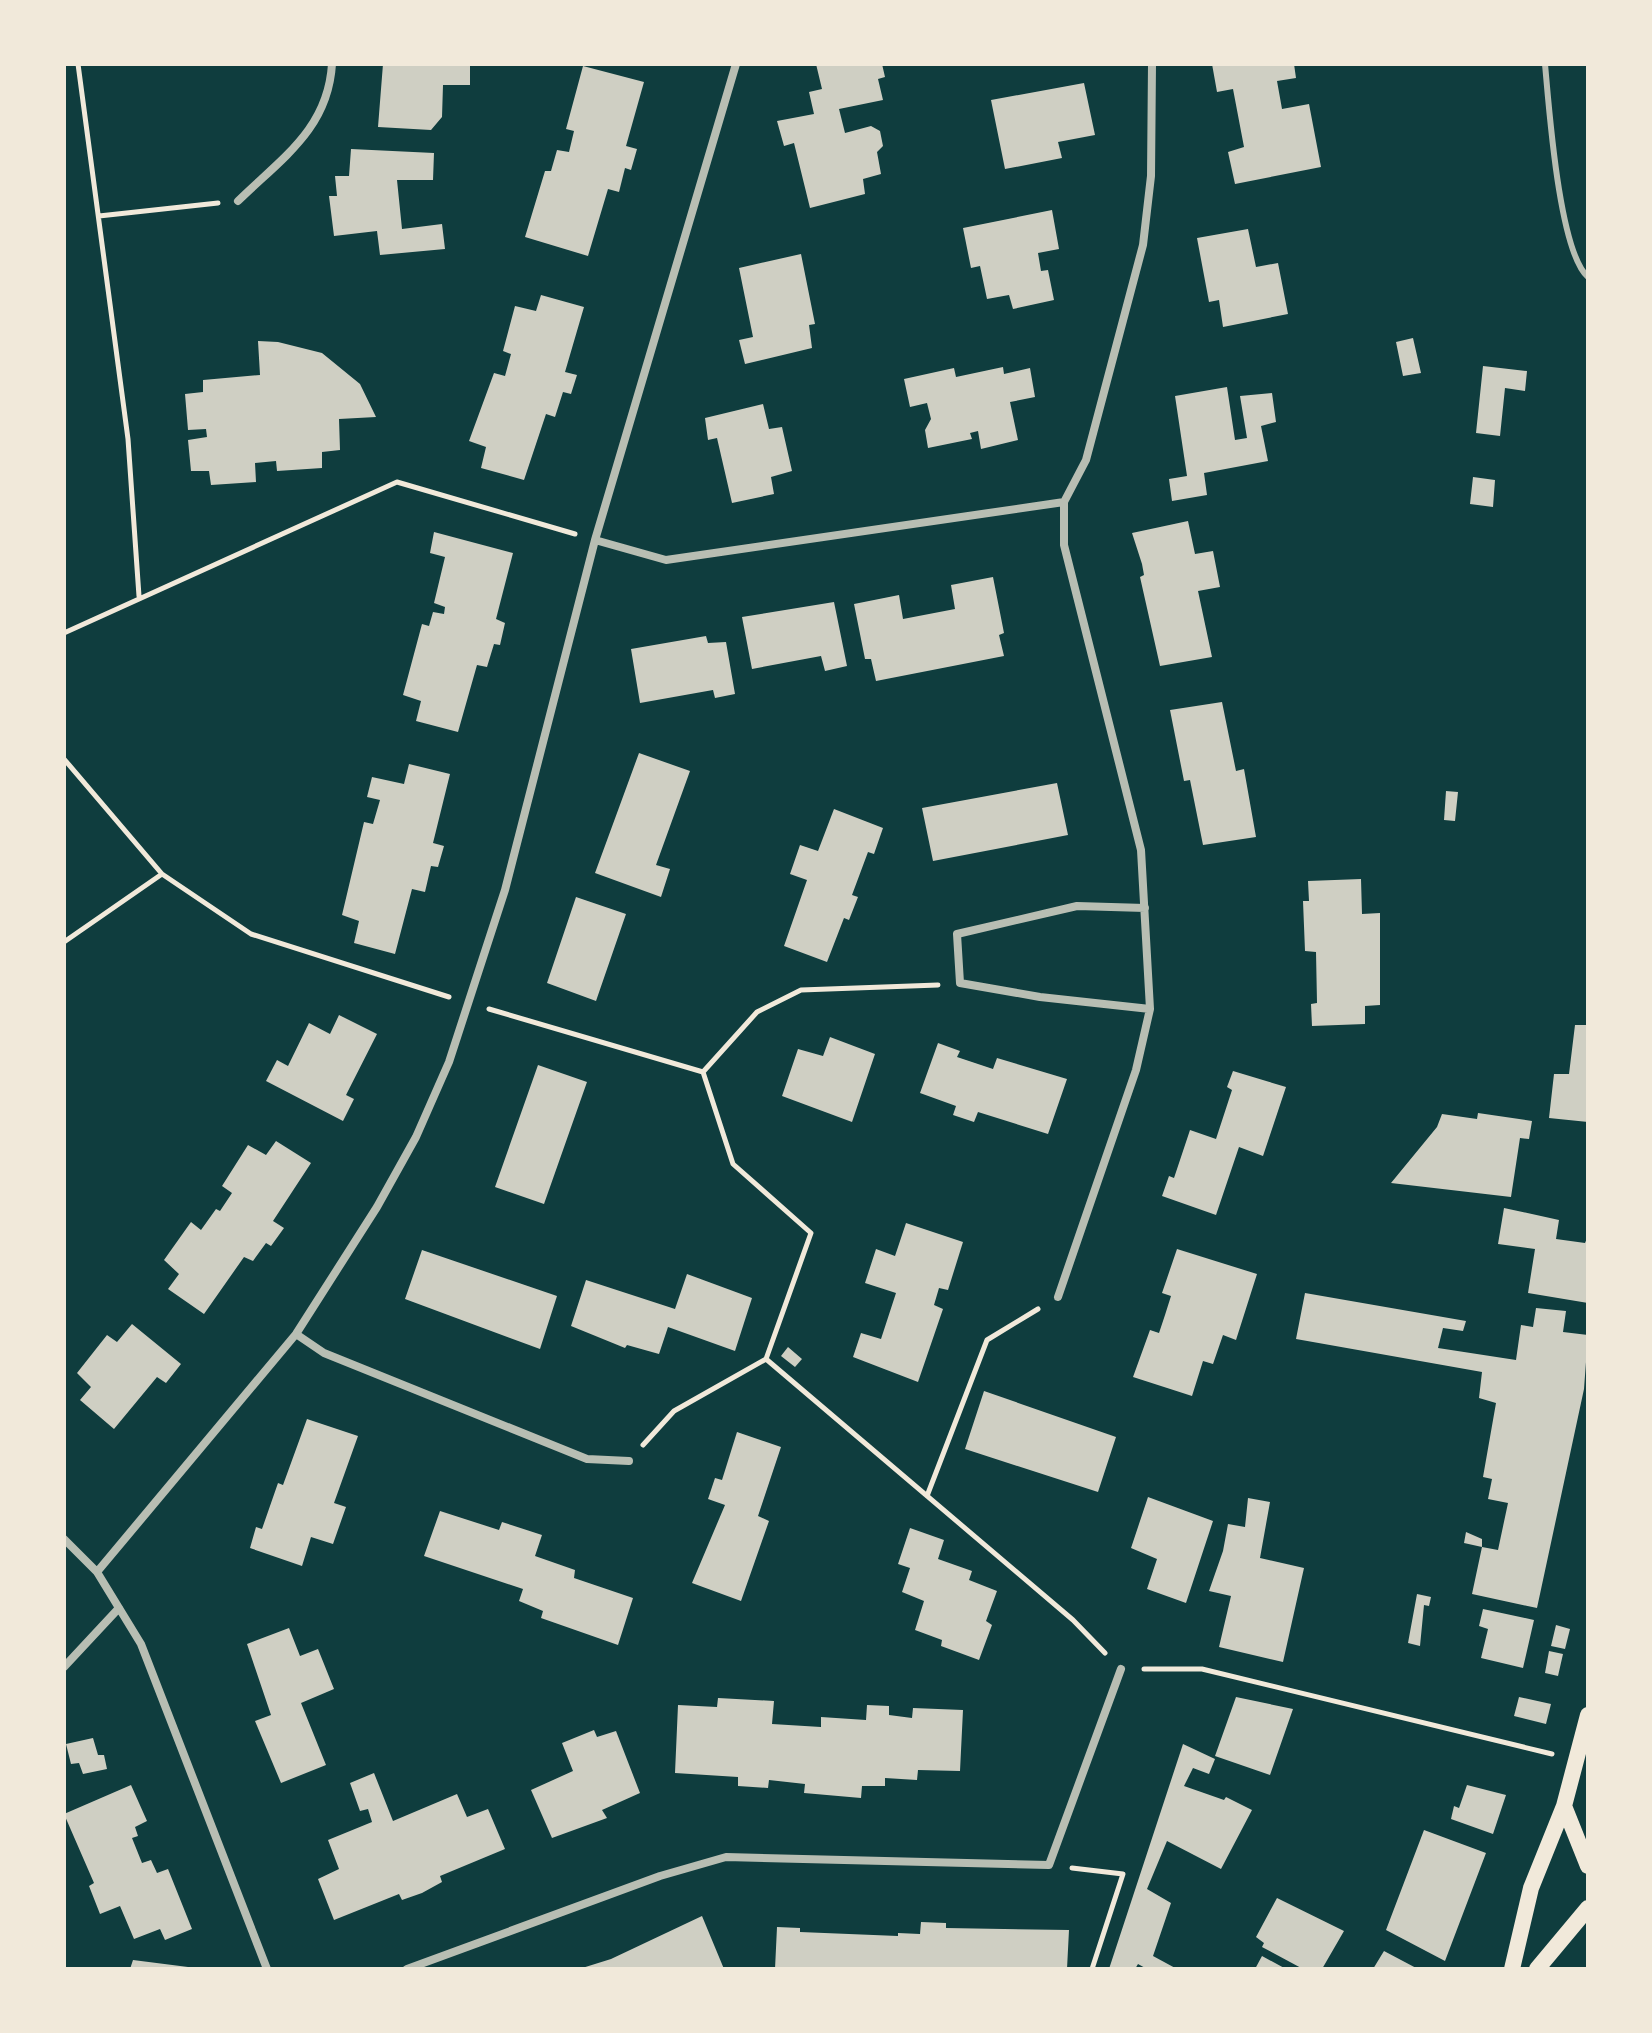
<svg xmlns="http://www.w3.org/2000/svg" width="1652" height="2033" viewBox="0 0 1652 2033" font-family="Raleway,sans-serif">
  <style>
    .building { fill: #cfcfc3 }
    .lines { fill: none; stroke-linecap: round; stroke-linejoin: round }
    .path { stroke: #f1e9da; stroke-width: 5 }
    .service { stroke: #b8beb3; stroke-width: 6 }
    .minor { stroke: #b8beb3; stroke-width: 8 }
    .secondary { stroke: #f1e9da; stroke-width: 16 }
  </style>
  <rect width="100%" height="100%" fill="#0f3d3e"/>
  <path class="building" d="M383,64h87v21h-27l-1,32 -11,13 -53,-3z
    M816,64h66l3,13 -7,2 5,21 -44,9 6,24 26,-7 9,5 3,15 -6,6 4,22 -18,5 2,15 -55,14 -16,-65 -10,3 -7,-25 37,-7 -5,-22 13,-3z
    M1212,64h82l2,14 -19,3 5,28 27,-5 12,63 -86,17 -7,-32 16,-5 -11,-58 -16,3z
    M583,66l61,16 -18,64 11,3 -6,21 -6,-2 -6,24 -11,-3 -20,67 -63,-19 20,-66h6l6,-21 12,2 5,-21 -8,-2z
    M1084,83l11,52 -37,7 4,16 -57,11 -14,-69z
    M351,149l83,4 -1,27h-36l5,49 40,-5 3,25 -65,6 -3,-24 -43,5 -5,-40h8l-2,-20h14z
    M1052,210l7,39 -21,4 3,18 7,-1 6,30 -41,9 -4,-14 -22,4 -7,-33 -9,2 -8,-40z
    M1248,229l8,38 22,-4 10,51 -65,13 -4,-27 -10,2 -12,-64z
    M801,254l14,70 -6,1 3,23 -67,16 -6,-24 14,-3 -14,-69z
    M541,295l43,12 -19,65 12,3 -6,19 -8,-2 -8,25 -9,-3 -22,66 -43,-12 5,-21 -17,-6 25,-68 11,3 6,-22 -8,-3 12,-45 21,5z
    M1413,338l8,35 -18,3 -7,-34z
    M258,341l20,1 44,11 38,31 16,33 -37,2 1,31 -18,2v16l-45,3 -1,-10 -21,2 1,19 -45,3 -2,-14h-18l-3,-31 19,-3 -1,-8 -18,1 -3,-36 18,-2v-12l57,-5z
    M1483,366l44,5 -2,20 -20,-3 -5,48 -24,-3z
    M1003,367l1,7 26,-6 5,29 -25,5 8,38 -37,9 -3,-18 -8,2 2,6 -44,9 -3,-18 6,-11 -4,-16 -17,4 -6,-28 50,-11 2,9z
    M1227,387l8,53 12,-2 -7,-42 32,-3 4,29 -15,4 7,35 -64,12 3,22 -35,6 -3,-22 18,-3 -12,-80z
    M763,404l6,25 13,-2 10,44 -21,6 3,17 -42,9 -15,-65 -9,2 -3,-22z
    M1473,477l22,3 -2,27 -23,-3z
    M1188,521l7,33 18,-3 7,36 -22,4 14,66 -52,9 -20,-89 4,-2 -2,-11 -10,-31z
    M434,532l79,21 -17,66 9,4 -5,22 -6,-1 -7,23 -10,-2 -19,67 -42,-11 5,-20 -18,-6 19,-71 7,2 4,-14 11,2 1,-7 -11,-4 11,-46 -15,-4z
    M993,577l11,56 -5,2 5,21 -128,25 -5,-22h-6l-11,-55 45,-9 4,24 52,-10 -4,-24z
    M834,602l13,64 -22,5 -4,-15 -69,13 -10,-52z
    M706,636l2,7 18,-1 9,52 -20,4 -2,-8 -73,13 -9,-54z
    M1222,702l14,69 8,-2 12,68 -53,8 -13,-65 -6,1 -14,-71z
    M639,753l51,18 -34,94 14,4 -9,28 -66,-24z
    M409,764l41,10 -17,69 11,3 -6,21 -7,-1 -6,26 -13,-3 -17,65 -41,-11 5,-22 -17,-6 22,-93 9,2 7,-24 -13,-3 5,-20 32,7z
    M1057,783l11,52 -135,26 -11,-53z
    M1446,791l12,1 -3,29 -11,-1z
    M834,809l49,19 -9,26 -6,-2 -16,43 6,2 -9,23 -5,-2 -17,44 -43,-16 23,-66 -17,-6 10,-29 18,6z
    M1361,879l1,35 18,-1v92l-15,1v18l-53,2 -1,-22 6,-1 -1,-51 -11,-1 -2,-50h6l-1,-20z
    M576,897l50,17 -30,87 -49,-18z
    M339,1015l38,19 -31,61 8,4 -11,22 -77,-40 11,-21 11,6 21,-43 21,11z
    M1575,1025h13v97l-39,-4 5,-44h15z
    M830,1037l45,17 -23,68 -70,-26 16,-47 25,7z
    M938,1043l22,8 -3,6 36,12 4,-11 70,21 -19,55 -70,-22 -4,10 -21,-7 3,-9 -36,-13z
    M538,1065l49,17 -43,122 -49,-17z
    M1233,1071l53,16 -23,69 -24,-9 -23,68 -54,-19 7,-20 5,2 16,-48 26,9 16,-49 -5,-3z
    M1478,1113l54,8 -3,18 -9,-1 -9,59 -120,-14 46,-56 5,-13 35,5z
    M276,1141l35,22 -38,58 11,7 -13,18 -5,-3 -13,18 -9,-4 -40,57 -36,-25 11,-15 -15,-14 27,-38 10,8 15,-21 4,2 12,-18 -10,-7 26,-41 18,10z
    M1504,1208l55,12 -3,19 29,4 3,-7v67l-60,-10 7,-44 -37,-5z
    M906,1223l57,19 -15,48 -9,-2 -5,17 9,4 -25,73 -65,-25 8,-24 20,6 15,-46 -31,-10 11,-34 19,7z
    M1177,1249l80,25 -21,66 -13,-5 -10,29 -10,-3 -11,35 -59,-19 17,-47 9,3 6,-18 6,-19 -9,-3z
    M422,1250l135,46 -17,53 -135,-50z
    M687,1274l65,24 -17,53 -67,-24 -9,27 -32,-9 -2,3 -54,-22 15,-46 89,29z
    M1305,1293l161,28 -3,10 -20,-3 -5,20 78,12 5,-35 12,2 3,-19 30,3 -3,21 25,3 -4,54 -47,219 -65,-14 10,-47 16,3 10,-47 -20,-4 4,-20 -9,-2 13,-74 -17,-5 3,-26 -186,-33z
    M132,1324l49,40 -15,19 -9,-6 -43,52 -34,-29 11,-13 -14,-14 30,-38 10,7z
    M788,1347l14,12 -7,8 -14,-11z
    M984,1391l132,46 -18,55 -133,-43z
    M307,1419l51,17 -24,67 12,4 -13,37 -22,-7 -9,29 -52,-18 6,-21 6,2 16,-46 5,2z
    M737,1432l44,15 -23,69 11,5 -28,80 -49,-18 33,-78 -17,-6 7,-21 7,2z
    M1148,1497l65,24 -27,82 -39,-14 10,-30 -26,-11z
    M1248,1498l22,4 -10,56 44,10 -21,94 -64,-15 12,-51 -22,-5 14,-40 5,-27 17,3z
    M440,1511l59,19 3,-8 40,13 -7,21 40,14 -1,8 59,20 -15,47 -77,-27 2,-7 -24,-10 4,-12 -99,-33z
    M910,1528l34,12 -6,19 34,12 -3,9 28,11 -11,30 6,4 -13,35 -38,-14 1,-6 -27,-10 9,-29 -22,-9 8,-24 -12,-4z
    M1466,1532l16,7v8l-18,-4z
    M1417,1594l14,3 -2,9 -5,-1 -4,41 -12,-3z
    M1483,1609l51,11 -11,48 -42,-10 7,-29 -9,-3z
    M1556,1625l14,4 -5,20 -14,-3z
    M289,1628l11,28 18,-7 16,40 -33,14 25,62 -45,18 -26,-62 16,-6 -24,-71z
    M1549,1651l14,3 -5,22 -13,-3z
    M1236,1697l57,12 -23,66 -55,-19z
    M1519,1697l32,7 -5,20 -32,-8z
    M718,1698l56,3 -2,23 49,3v-10l45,3 1,-15 22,1v9l23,3 1,-10 50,2 -3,61 -42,-1 -1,10 -32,-2v8h-23l-1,12 -57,-5 1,-9 -36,-4 -1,8 -30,-2v-9l-63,-4 3,-68 39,2z
    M594,1730l3,7 19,-6 24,62 -38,17 5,8 -55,20 -21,-48 42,-19 -11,-28z
    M93,1738l5,17h6l3,14 -24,5 -4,-11 -8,1 -5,-20z
    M1183,1744l32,15 -6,15 -16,-6 -9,18 40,14 2,-3 26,13 -31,59 -54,-28 -20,48 24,14 -18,53 24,13h-30l-9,-5 -3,5h-26z
    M374,1773l19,48 64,-27 10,23 21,-8 17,40 -65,27 2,6 -20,11 -20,7 -3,-6 -65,26 -16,-41 21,-10 -11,-29 44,-18 -4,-13 -8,2 -10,-28z
    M131,1785l16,36 -12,6 3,9 -6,2 10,25 9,-3 6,13 11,-4 24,60 -27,11 -5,-11 -26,10 -14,-33 -20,8 -11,-28 5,-3 -30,-69z
    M1467,1785l39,10 -13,39 -42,-15 3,-13 5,2z
    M1424,1830l62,23 -41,108 -59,-31z
    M1277,1898l67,33 -22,38h-19l-41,-22 2,-4 -8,-6z
    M702,1916l22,53h-145l32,-10z
    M921,1922l25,1v5l123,2 -2,39h-292l2,-42 23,1v4l98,4v-3l22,1z
    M1384,1951l34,18h-45z
    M1262,1956l24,13h-31z
    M133,1960l55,7v2h-58z"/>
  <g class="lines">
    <path class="path" d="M78,64l50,375 11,157
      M99,216l119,-13
      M64,633l333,-151 178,52
      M64,759l98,115 -98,68
      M162,874l89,60 198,63
      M489,1009l214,63
      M703,1072l54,-60 44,-22 137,-5
      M766,1359l307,261 32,33
      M643,1445l31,-34 92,-52 45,-126 -78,-69 -30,-92
      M927,1496l60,-156 51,-31
      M1144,1669h58l350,85
      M1072,1868l51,6 -31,95"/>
    <path class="service" d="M1545,64c4,43 14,188 43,213"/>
    <path class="minor" d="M238,201c44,-43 90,-72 94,-137
      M595,540l71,20 398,-58
      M1145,908l-68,-2 -120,28 3,49 80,14 110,12
      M1058,1297l78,-227 14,-61 -9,-159 -77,-305v-43l22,-42 57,-215 8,-69 1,-112
      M296,1334l28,19 263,106 42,2
      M64,1539l33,33 44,72 126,325
      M97,1572l199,-238 81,-127 39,-70 33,-75 56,-172 90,-350 141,-476
      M64,1667l55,-59
      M407,1969l253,-93 66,-19 323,8 72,-196"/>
    <path class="secondary" d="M1564,1806l24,60
      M1512,1969l19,-81 33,-82 24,-91
      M1537,1969l51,-61"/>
  </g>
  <rect width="1652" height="2033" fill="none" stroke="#f1e9da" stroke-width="132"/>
</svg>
